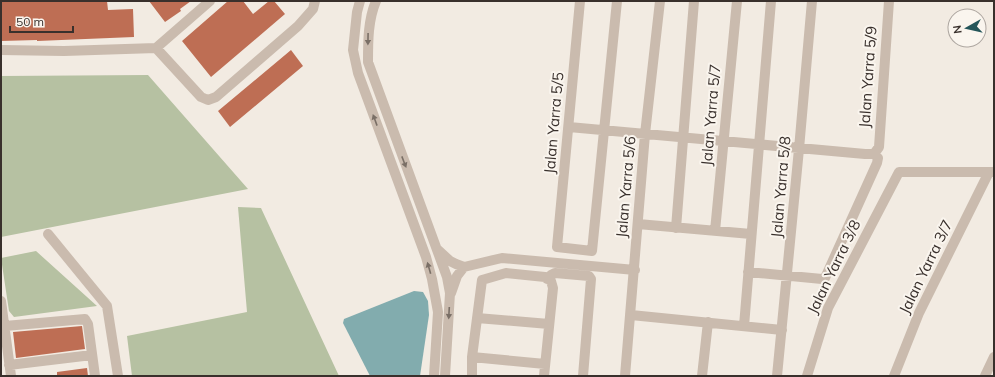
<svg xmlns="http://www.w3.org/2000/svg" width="995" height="377" viewBox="0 0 995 377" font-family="Mulish,sans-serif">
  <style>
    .green { fill: #b6c1a2 }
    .water { fill: #82acae }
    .building { fill: #be6e54 }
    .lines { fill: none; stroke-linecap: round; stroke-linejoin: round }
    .minor { stroke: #cabbae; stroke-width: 10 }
    .oneway { fill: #7a6f66 }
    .labels { text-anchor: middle; stroke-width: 4; stroke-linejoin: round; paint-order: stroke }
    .street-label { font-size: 15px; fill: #39302c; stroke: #faf5ee }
  </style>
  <rect width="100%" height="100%" fill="#f2ebe2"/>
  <path class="green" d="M148,75l100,114 -247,48v-161z
    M238,207l23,1 78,168h-207l-5,-40 120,-24z
    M36,251l61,55 -83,11 -5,-6 -8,-53z"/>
  <path class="water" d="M414,291l9,1 5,9 1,14 -9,61h-50l-27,-53 1,-4z"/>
  <path class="building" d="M1,1h106l1,9 25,-1 1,28 -97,4v-1l-36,1z
    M149,1h42l-11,8 1,2 -16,11z
    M228,1h15l10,13 16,-13h5l11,13 -74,63 -29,-36z
    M291,50l12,16 -73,61 -12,-16z
    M82,326l3,23 -69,9 -3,-26z
    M87,368l1,8h-31v-4z"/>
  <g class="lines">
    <path class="minor" d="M360,1l-3,11 -4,38 5,23 68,184 6,22 6,33 -4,64
      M376,1c-8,19 -8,40 -8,61l79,215 3,16 -5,83
      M580,1l-23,246 35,4 25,-250
      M156,48l45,49 7,3 8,-3 82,-71 15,-17 2,-8
      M1,50l63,1 92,-3 54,-47
      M569,127l296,27h9
      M874,154l5,-7 10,-146
      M638,224l113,10
      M676,228l18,-227
      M715,231l22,-230
      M48,234l59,72 11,70
      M438,250l12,11 6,3 8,3 38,-9 133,12
      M748,272l74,7 3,-1 52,-115 1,-5 -4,-4
      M547,279l4,-4 4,-2 34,3 2,3 -8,97
      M451,293l6,-17 7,-9
      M1,301l10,75
      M631,315l151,15
      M477,318l72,6
      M5,326l80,-7 3,5 7,52
      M744,326l27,-325
      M472,357l73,7
      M9,365l83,-10
      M472,376v-19l10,-77 24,-7 39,4 6,4 2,7 -9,88
      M625,376l20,-242 15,-133
      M702,376l6,-54
      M777,376l22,-227 13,-148
      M807,376l21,-68 71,-136h95
      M894,376l25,-63 70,-141
      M985,376l9,-19"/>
  </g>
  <defs><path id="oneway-solid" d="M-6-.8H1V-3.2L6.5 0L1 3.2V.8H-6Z"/></defs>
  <g class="oneway">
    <use href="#oneway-solid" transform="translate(368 39) rotate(91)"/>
    <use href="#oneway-solid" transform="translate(375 120) rotate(-110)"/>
    <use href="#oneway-solid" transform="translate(404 162) rotate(69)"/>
    <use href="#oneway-solid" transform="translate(429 268) rotate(-106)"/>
    <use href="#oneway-solid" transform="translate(449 313) rotate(93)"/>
  </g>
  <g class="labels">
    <g class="street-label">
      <text transform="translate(868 77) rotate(-86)" y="5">Jalan Yarra 5/9</text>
      <text transform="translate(711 115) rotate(-85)" y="5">Jalan Yarra 5/7</text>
      <text transform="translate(554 123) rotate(-85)" y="5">Jalan Yarra 5/5</text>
      <text transform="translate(626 187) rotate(-85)" y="5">Jalan Yarra 5/6</text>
      <text transform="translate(781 187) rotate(-85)" y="5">Jalan Yarra 5/8</text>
      <text transform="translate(834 267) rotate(-64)" y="5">Jalan Yarra 3/8</text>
      <text transform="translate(926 267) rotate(-64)" y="5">Jalan Yarra 3/7</text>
    </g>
  </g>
  <rect width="995" height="377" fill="none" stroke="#39302c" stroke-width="4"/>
  <g transform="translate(967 28) rotate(262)"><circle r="19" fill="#faf5ee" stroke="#ada6a0"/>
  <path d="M0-3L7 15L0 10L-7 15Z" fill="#245559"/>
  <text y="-6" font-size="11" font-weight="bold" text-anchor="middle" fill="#39302c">N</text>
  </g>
  <path d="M10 26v6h63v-6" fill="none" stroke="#39302c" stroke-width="2"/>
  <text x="16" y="26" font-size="12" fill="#39302c" stroke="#faf5ee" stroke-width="3" paint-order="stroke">50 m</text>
</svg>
